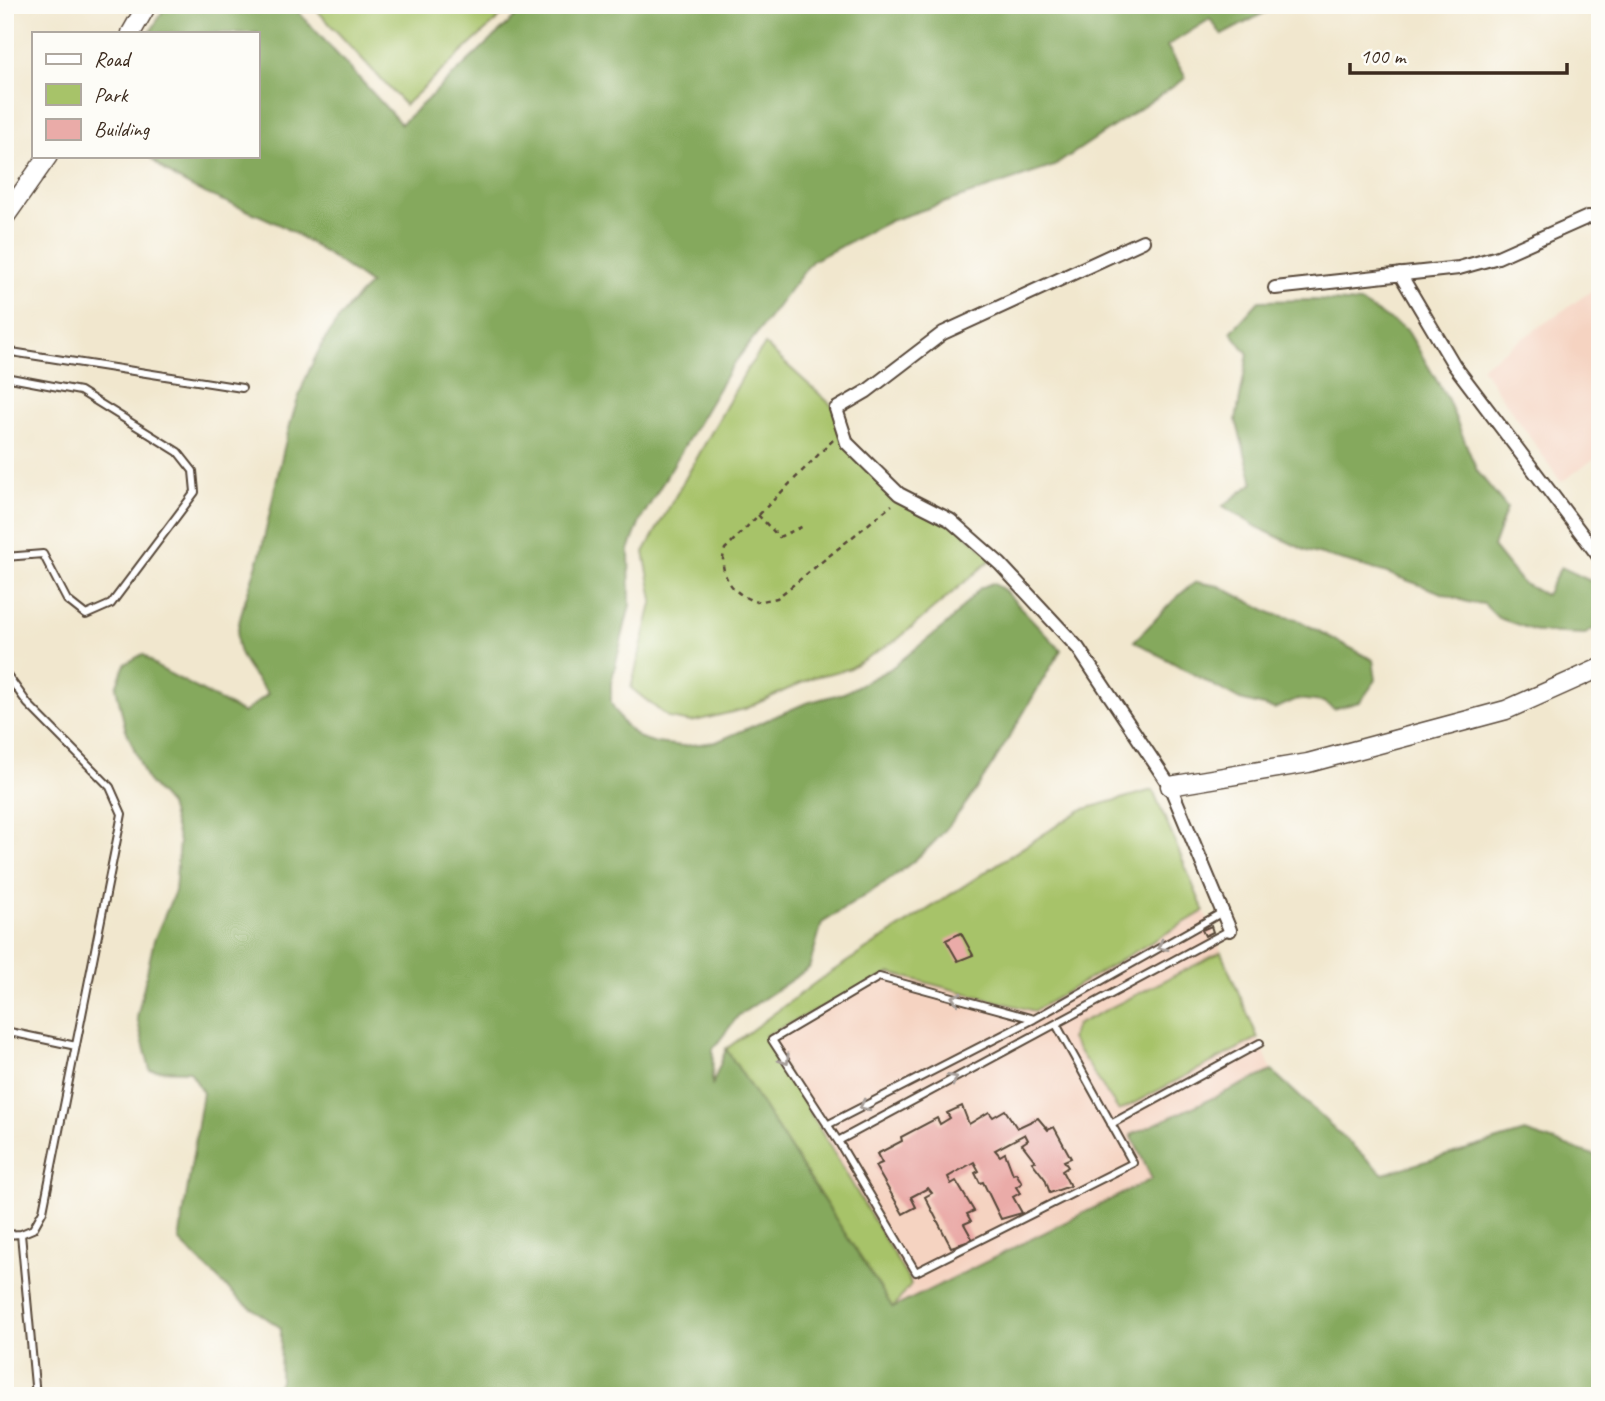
<svg xmlns="http://www.w3.org/2000/svg" width="1605" height="1401" viewBox="0 0 1605 1401" font-family="Caveat,sans-serif">
  <style>
    .built { fill: #f5d3c1 }
    .green { fill: #a7c369; stroke: #717644; stroke-width: 2 }
    .forest { fill: #85a95d; stroke: #606a3e; stroke-width: 2 }
    .building { fill: #eaaba8 }
    .lines { fill: none; stroke-linecap: round; stroke-linejoin: round }
    .lane-casing { stroke: #564638; stroke-width: 10 }
    .street-casing { stroke: #564638; stroke-width: 16 }
    .secondary-casing { stroke: #564638; stroke-width: 21 }
    .path { stroke: #564638; stroke-width: 2.5; stroke-dasharray: 5 5; stroke-linecap: butt }
    .lane { stroke: #fff; stroke-width: 6 }
    .street { stroke: #fff; stroke-width: 12 }
    .secondary { stroke: #fff; stroke-width: 18 }
    .oneway { stroke: #a79f9a }
  </style>
  <rect width="100%" height="100%" fill="#fdfcf7"/>
  <filter id="ink" filterUnits="userSpaceOnUse"><feTurbulence type="fractalNoise" baseFrequency=".0143" numOctaves="2"/><feDisplacementMap in="SourceGraphic" scale="14" xChannelSelector="R" yChannelSelector="G"/><feConvolveMatrix kernelMatrix="1 2 1 2 8 2 1 2 1" color-interpolation-filters="sRGB"/></filter>
  <filter id="wash" filterUnits="userSpaceOnUse"><feTurbulence type="fractalNoise" baseFrequency=".00686" numOctaves="4" result="noise"/><feDisplacementMap in="SourceGraphic" scale="28" xChannelSelector="R" yChannelSelector="G"/><feGaussianBlur stdDeviation="1.57" result="paint"/><feColorMatrix in="noise" values="0 0 0 0 0 0 0 0 0 0 0 0 0 0 0 0 0 1.4 0 .05"/><feComposite in="paint" operator="in"/></filter>
  <g filter="url(#wash)">
    <rect width="100%" height="100%" fill="#f1e7ce"/>
    <path class="built" d="M1600,285v170l-39,27 -80,-115z
      M1153,790l119,281 -141,64 22,44 -260,129 -167,-259 93,-69 262,-170z"/>
    <path class="green" d="M312,5h201l-108,100z
      M765,345l71,64 11,34 52,51 51,26 43,38 -95,81 -50,30 -34,8 -69,32 -54,13 -22,-4 -38,-30 22,-88 -9,-48 103,-183z
      M1153,790l51,121 -170,100 -144,-38 -125,63 146,248 -18,24 -167,-259 93,-69 262,-170z
      M1221,952l37,86 -139,73 -48,-72 5,-14z"/>
    <path class="forest" d="M166,5h126l109,119 127,-119h751l-57,30 -12,-16 -43,27 19,32 -132,88 -164,55 -78,40 -82,108 -90,152 -11,29 1,55 -19,78v20l12,20 15,14 18,6 27,3 33,-4 90,-39 38,-10 46,-24 58,-46 32,-35 12,-5 11,6 58,61c-37,59 -76,137 -123,188 -32,35 -77,59 -116,85l-13,45 -71,48 -25,33 -1,37 14,-37 167,259 259,-129 -21,-44 141,-64 111,103 142,-42 69,23 6,7v234h-1326l6,-16 1,-52 -41,-28 -61,-59 24,-148 -13,-22 -40,-1 -13,-52 17,-78 21,-49 4,-49 -10,-37 -22,-25 -22,-53 -9,-40 9,-23 18,-10 14,13 86,46 25,-19c-12,-16 -30,-33 -31,-55 0,-22 18,-65 24,-88 24,-97 30,-194 109,-267 -27,-19 -55,-40 -85,-56 -45,-26 -100,-33 -136,-72h108v-123h-107z
      M1315,300l46,3 46,27 41,70 29,71 30,37 -14,39 29,36 24,12 15,-28 38,18 1,40 -15,9 -46,-2 -41,-14 -14,-14 -17,-2 -83,-30 -77,-21 -48,-23 -36,-22 30,-23 -17,-63 12,-66 -17,-22 28,-31z
      M1196,582l23,4 54,28 23,5 77,41 3,20 -16,22 -26,7 -11,-7 -26,-3 -22,10 -35,-9 -106,-59c21,-19 38,-43 62,-59z"/>
    <g id="blocks">
      <path class="building" d="M1211,926l2,6 -8,4 -3,-6z
        M961,933l12,22 -15,6 -12,-21z
        M962,1106l7,18 20,-12 4,5 12,-7 12,18 21,-10 10,12 6,-3 17,31 -7,3 4,6 -6,4 8,15 -20,7 -5,-14 -13,-17 3,-1 -13,-17 6,-4 -3,-6 -30,16 5,6 5,-3 8,21 3,-1 6,10 -6,4 4,6 -7,4 9,16 -21,6 -18,-37 -3,1 -5,-10 4,-2 -5,-9 -26,15 3,7 5,-3 18,30 -7,3 4,7 -7,3 9,16 -22,7 -26,-50 7,-4 -4,-5 -17,9 5,10 -13,7 -28,-48 7,-3 -5,-9 25,-13 -1,-4 36,-19 3,6 10,-6 -3,-5z"/>
    </g>
  </g>
  <g filter="url(#ink)">
    <use href="#blocks" fill-opacity="0" stroke="#564638" stroke-width="2"/>
    <g class="lines">
      <g class="lane-casing">
        <path id="lane" d="M5,351l237,37
          M5,377l75,14 98,61 15,19 2,21 -84,112 -25,11 -19,-15 -24,-46 -38,3
          M5,672l23,32 82,83 12,27 -79,397 -10,18 -12,5
          M1221,913l-187,106 -155,-42 -107,63 66,101 392,-211
          M5,1031l71,15
          M1111,1124l149,-81
          M827,1125l207,-106
          M838,1141l78,131 217,-109 -77,-139
          M5,1235l16,-1 15,162"/>
      </g>
      <g class="street-casing">
        <path id="street" d="M1143,241l-200,92 -76,58 -31,18 11,34 52,51 51,26 50,44 78,84 92,138 60,144
          M1400,274l54,91 146,193
          M1275,288l184,-20 39,-11 90,-40 12,1"/>
      </g>
      <g class="secondary-casing">
        <path id="secondary" d="M131,33l16,-28
          M5,217l43,-61
          M1170,786l138,-23 198,-53 94,-42"/>
      </g>
      <path class="path" d="M833,440l-108,109c-8,25 8,46 32,53l20,-4 115,-93
        M758,515l21,22 27,-12"/>
      <use href="#lane" class="lane"/>
      <use href="#street" class="street"/>
      <use href="#secondary" class="secondary"/>
    </g>
    <defs><path id="oneway-chevron" d="M-2-3.5L2.5 0L-2 3.5" fill="none" stroke-width="1.6" stroke-linecap="round" stroke-linejoin="round" transform="scale(1.75)"/></defs>
    <g class="oneway">
      <use href="#oneway-chevron" transform="translate(1162 946) rotate(151)"/>
      <use href="#oneway-chevron" transform="translate(956 998) rotate(-165)"/>
      <use href="#oneway-chevron" transform="translate(785 1060) rotate(57)"/>
      <use href="#oneway-chevron" transform="translate(953 1079) rotate(-28)"/>
      <use href="#oneway-chevron" transform="translate(864 1106) rotate(153)"/>
    </g>
  </g>
  <rect width="1605" height="1401" fill="none" stroke="#fdfcf7" stroke-width="28"/>
  <rect x="32" y="32" width="228" height="126" fill="#fdfcf7" stroke="#afa8a0" stroke-width="2"/>
  <rect x="46" y="54" width="35" height="10" fill="#ffffff" stroke="#afa8a0" stroke-width="2"/>
  <text x="94" y="66" font-size="21" fill="#3b2a1e">Road</text>
  <rect x="46" y="84" width="35" height="21" fill="#a7c369" stroke="#afa8a0" stroke-width="2"/>
  <text x="94" y="102" font-size="21" fill="#3b2a1e">Park</text>
  <rect x="46" y="119" width="35" height="21" fill="#eaaba8" stroke="#afa8a0" stroke-width="2"/>
  <text x="94" y="136" font-size="21" fill="#3b2a1e">Building</text>
  <path d="M1350 63v10h217v-10" fill="none" stroke="#3b2a1e" stroke-width="3.5"/>
  <text x="1360" y="63" font-size="21" fill="#3b2a1e" stroke="#fdfcf7" stroke-width="5" paint-order="stroke">100 m</text>
</svg>
